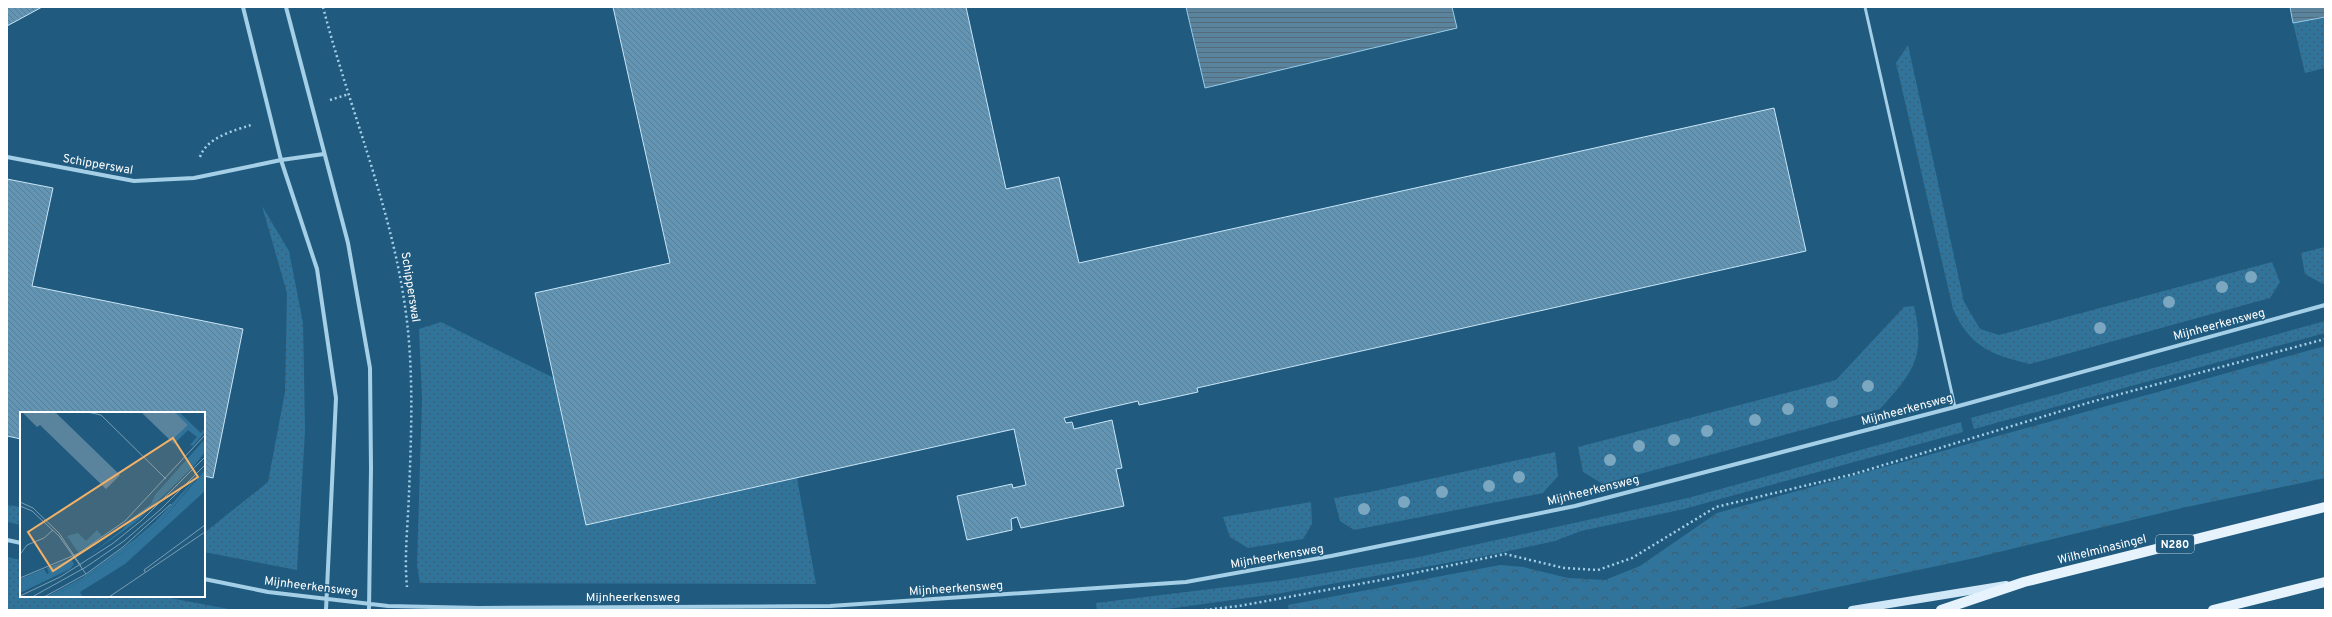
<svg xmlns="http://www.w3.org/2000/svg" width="2332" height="617" viewBox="0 0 2332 617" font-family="Overpass,sans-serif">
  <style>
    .grass { fill: url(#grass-dots) }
    .forest { fill: url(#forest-crowns) }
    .water { fill: url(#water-rules); stroke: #98cce9 }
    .building { fill: url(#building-back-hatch); stroke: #c8e5f6 }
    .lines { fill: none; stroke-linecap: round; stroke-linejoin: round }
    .path { stroke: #a4cfe7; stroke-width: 2.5; stroke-dasharray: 2 3; stroke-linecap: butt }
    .lane { stroke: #a4cfe7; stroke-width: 3 }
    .street { stroke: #a4cfe7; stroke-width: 4 }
    .secondary { stroke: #cfe7f6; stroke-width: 8 }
    .primary { stroke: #e6f3fd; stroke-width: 10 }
    .tree { fill: #7ca7c0 }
    .labels { text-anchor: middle; stroke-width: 3; stroke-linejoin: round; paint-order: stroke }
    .shield { fill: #205b7f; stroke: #bcced9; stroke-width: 1 }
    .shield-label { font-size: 11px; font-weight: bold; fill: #fff }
    .street-label { font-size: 12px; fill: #fff; stroke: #205b7f }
    .inset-road { fill: none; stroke: #799db2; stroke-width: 1 }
    .view { fill: #f5b165; fill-opacity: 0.15; stroke: #f5b165; stroke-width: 2 }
    .inset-edge { fill: none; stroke: #fff; stroke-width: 2 }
  </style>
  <defs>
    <pattern id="grass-dots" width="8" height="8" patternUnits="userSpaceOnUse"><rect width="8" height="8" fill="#30749b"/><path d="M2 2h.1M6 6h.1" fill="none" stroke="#415c6c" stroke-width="1.8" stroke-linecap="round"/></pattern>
    <pattern id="forest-crowns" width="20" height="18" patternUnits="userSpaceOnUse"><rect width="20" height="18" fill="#30749b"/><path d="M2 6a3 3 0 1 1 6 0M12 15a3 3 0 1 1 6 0" fill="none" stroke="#415c6c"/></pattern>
    <pattern id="water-rules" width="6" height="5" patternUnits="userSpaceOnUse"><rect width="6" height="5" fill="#5a849e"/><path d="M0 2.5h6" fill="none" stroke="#546b79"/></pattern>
    <pattern id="building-back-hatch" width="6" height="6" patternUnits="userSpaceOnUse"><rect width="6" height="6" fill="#6295b4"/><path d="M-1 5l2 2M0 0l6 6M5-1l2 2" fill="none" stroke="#5a7b90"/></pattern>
  </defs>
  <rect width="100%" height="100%" fill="#205b7f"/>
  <path class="grass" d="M2325,17v51l-20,5 -12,-50z
    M1908,45l56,257 16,27 19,6 273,-73 8,20 -10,16 -240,66c-38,-9 -60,-17 -77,-55l-57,-246z
    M262,206l27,45 14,72 2,107 -8,140 -93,-18v-19l64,-51 17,-90 2,-99z
    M2325,247v36l-2,1 -18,-10 -4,-21z
    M1914,306c12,52 -1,66 -34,103l-277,75 -20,-12 -5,-25 258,-67 68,-73z
    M2325,321v12l-351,96 -3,-11z
    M441,322l113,56 243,100 19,106 -396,-1 -3,-18 5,-166 -3,-70z
    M1961,422l2,10 -279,77 -103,22 -26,10 -70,15 -209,38 -116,16h-63l-1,-7 188,-23 135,-23 269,-59z
    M1555,452l3,24 -15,17 -189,37 -14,-9 -6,-23 36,-6z
    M1311,502l1,22 -9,15 -55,9 -18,-11 -7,-20z
    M7,505l14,2v18l-14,-3z
    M7,557l14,3v36h138l75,14h-227z"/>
  <path class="forest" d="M2325,346v132l-143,30 -212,51 -241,51h-440l-1,-5 212,-40 23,2 45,11 37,2 35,-14 77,-53z"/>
  <path class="water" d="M1186,7h266l5,21 -252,60z
    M2290,7h35v10l-32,6z"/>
  <path class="building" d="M7,7h35l-35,19z
    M613,7h353l40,182 53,-12 20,86 695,-155 32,143 -609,137 1,4 -59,13 -1,-4 -74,17 2,5 6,-1 2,7 38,-9 10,48 -6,1 8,37 -103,22 -4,-11 -6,2 1,11 -45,10 -10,-44 55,-12 1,4 13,-3 -12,-56 -428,96 -51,-232 135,-30z
    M7,179l46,9 -21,98 211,43 -30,149 -9,-2v-63h-183v26l-14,-3z"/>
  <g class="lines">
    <path class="path" d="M323,7c29,112 77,219 86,335 4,51 2,101 0,151 -1,31 -5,63 -2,94
      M330,100l19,-6
      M200,157c7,-20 33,-26 51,-32
      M1205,610l34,-4 142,-26 124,-26 59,14 34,2 34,-12 84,-51 138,-33 237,-72 234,-63"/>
    <path class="lane" d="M1865,7l90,400"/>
    <path class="street" d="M243,7l38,153 36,109 19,129 -10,212
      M286,7l62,236 22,125 1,101 -2,141
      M7,157l127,24 60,-3 87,-18 43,-6
      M7,540l14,3
      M204,579l64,13 120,14 91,2 351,-2 356,-24 145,-26 244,-50 380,-99 370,-102"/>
    <path class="secondary" d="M1852,610l154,-25"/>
    <path class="primary" d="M1941,610l83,-28 301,-75
      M2213,610l112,-28"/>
  </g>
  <g class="tree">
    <circle cx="2251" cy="277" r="6"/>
    <circle cx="2222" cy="287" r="6"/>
    <circle cx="2169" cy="302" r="6"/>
    <circle cx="2100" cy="328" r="6"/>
    <circle cx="1868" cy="386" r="6"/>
    <circle cx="1832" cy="402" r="6"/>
    <circle cx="1788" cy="409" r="6"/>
    <circle cx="1755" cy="420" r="6"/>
    <circle cx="1707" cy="431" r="6"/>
    <circle cx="1674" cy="440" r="6"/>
    <circle cx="1639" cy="446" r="6"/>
    <circle cx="1610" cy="460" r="6"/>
    <circle cx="1519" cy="477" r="6"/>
    <circle cx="1489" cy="486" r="6"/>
    <circle cx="1442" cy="492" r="6"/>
    <circle cx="1404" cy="502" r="6"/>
    <circle cx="1364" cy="509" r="6"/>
  </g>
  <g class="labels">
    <rect class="shield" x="2156" y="535" width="38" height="18" rx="3"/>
    <g class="shield-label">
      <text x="2175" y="548">N280</text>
    </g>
    <g class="street-label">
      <text transform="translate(98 164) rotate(10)" y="4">Schipperswal</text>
      <text transform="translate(411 287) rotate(81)" y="4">Schipperswal</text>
      <text transform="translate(2219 324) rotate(-15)" y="4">Mijnheerkensweg</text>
      <text transform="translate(1907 409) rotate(-15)" y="4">Mijnheerkensweg</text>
      <text transform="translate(1593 490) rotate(-14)" y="4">Mijnheerkensweg</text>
      <text transform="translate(2102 549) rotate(-14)" y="4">Wilhelminasingel</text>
      <text transform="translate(1277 556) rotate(-10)" y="4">Mijnheerkensweg</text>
      <text transform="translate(311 586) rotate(7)" y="4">Mijnheerkensweg</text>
      <text transform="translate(956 588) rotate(-4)" y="4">Mijnheerkensweg</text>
      <text x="633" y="601">Mijnheerkensweg</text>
    </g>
  </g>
  <g transform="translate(20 412)">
    <rect width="185" height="185" fill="#205b7f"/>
    <path d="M155,0h4l22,21 4,-5v4l-12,14 -3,-1 7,-8 -9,-7 -14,14 -3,-3 17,-16zM185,56l-41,50 -31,27 -47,33 -34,19h-6l36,-19 53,-39 20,-17zM112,106l4,4 -48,34 35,-27zM77,118l5,6 -24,16 -11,-16 11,-3 8,8zM51,147l3,5 -4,5 -50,24v-14l24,-10 3,5 2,-1 -2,-5z" fill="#30749b"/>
    <path d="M185,27v13l-12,15 -57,55 -4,-4 19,-14 4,-9zM185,58v21l-80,73 -45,28 2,4 -2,1h-28l34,-19 47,-33 31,-27z" fill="#30749b"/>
    <path d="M2,0h33l65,63 -14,14 -66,-64 -3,2zM121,0h34l13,13 -17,16z" fill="#5a849e"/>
    <path class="inset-road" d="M67,0l14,3 65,64M0,90l13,6 26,25 22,33M0,94l12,5 27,25 27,38M1,141l6,-8 17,-7 9,-8M125,160l-1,-2 61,-45M0,166l57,-24 48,-33 80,-86M0,184l40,-19 52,-33 30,-24 63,-63M12,185l54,-30 38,-26 37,-32 44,-44M24,185l42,-23 37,-27 48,-43M89,185l96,-65"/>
    <path class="view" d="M153,26l25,39 -145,94 -25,-39z"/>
    <rect width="185" height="185" class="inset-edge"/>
  </g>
  <rect width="2332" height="617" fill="none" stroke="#ffffff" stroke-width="16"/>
</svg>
